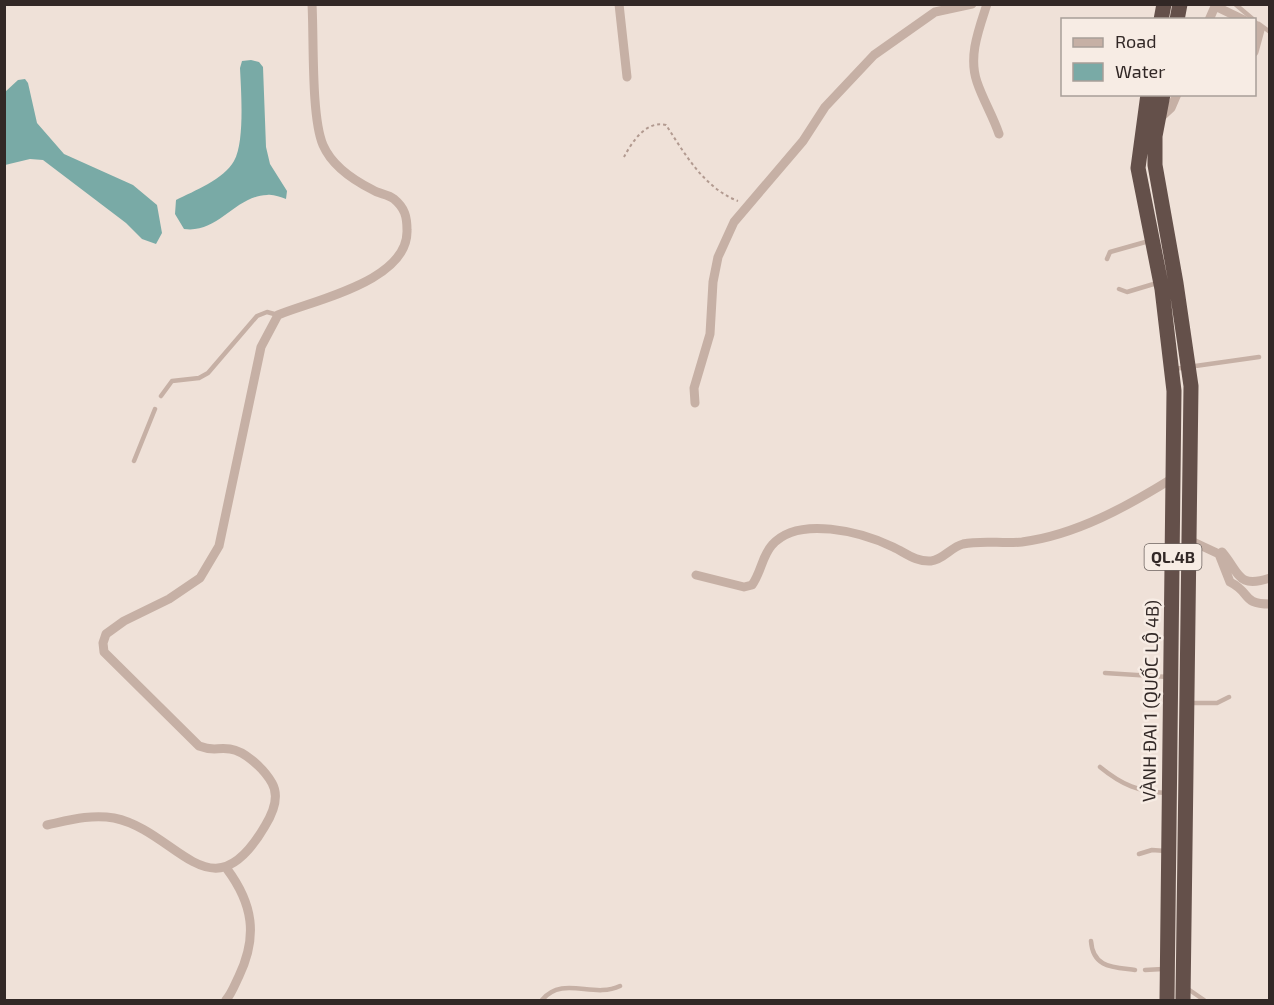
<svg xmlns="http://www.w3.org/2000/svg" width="1274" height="1005" viewBox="0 0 1274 1005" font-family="'Exo 2',sans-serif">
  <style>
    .water { fill: #79aaa6 }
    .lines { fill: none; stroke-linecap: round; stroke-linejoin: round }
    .path { stroke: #b29a90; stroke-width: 2; stroke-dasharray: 3 3; stroke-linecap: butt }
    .service { stroke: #c6b0a5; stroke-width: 4.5 }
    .minor { stroke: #c6b0a5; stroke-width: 9 }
    .trunk { stroke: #64504a; stroke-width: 15 }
    .labels { text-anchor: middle; stroke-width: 5; stroke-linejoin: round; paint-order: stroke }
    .shield { fill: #f7ece4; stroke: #6d635f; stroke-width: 1.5 }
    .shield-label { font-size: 16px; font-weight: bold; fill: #322826 }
    .street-label { font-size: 18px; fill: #322826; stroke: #f7ece4 }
  </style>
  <rect width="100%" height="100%" fill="#efe1d8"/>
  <path class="water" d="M251,60l8,2 4,5 3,80 4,17 17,27 -1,8c-6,-2 -13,-5 -19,-4 -32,1 -49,39 -83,34l-9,-15 1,-14c18,-9 48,-21 58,-39 11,-19 7,-71 6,-93l2,-7z
    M25,79l3,4 9,40 27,31 69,31 24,20 5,28 -6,11 -14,-5 -16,-16 -83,-63 -13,-1 -25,6v-73l13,-12z"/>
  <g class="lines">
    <path class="path" d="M624,157c8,-15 22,-37 42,-32 19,29 38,63 72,76"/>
    <path class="service" d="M1235,4l19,16
      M1259,24l11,8
      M1107,259l3,-7 39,-11
      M1119,289l8,3 30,-9
      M1174,369l85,-12
      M161,396l11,-15 27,-3 9,-5 49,-57 10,-4 11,3
      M134,461l21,-52
      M1105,673l63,4
      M1189,703h28l12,-6
      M1100,767c22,18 39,25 67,26
      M1139,854l13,-4 14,1
      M1091,941c2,27 22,26 44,29
      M1145,970l18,-1
      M1188,989l16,11
      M542,1000c21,-25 51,-1 78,-14"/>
    <path class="minor" d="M619,4l8,73
      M987,4c-8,25 -19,52 -10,78 6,18 16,34 22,52
      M1215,6l29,14
      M1209,20l7,-16
      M1254,24l6,6 -6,22
      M1158,120l13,-12 6,-14
      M695,403l-1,-15 16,-54 3,-52 5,-25 16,-35 69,-81 22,-34 49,-52 61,-43 37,-8
      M1189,540l30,14 11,28c22,11 11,22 40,22
      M1222,552c18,21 15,37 48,26
      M696,575l48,12 8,-2c9,-12 10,-29 20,-40 26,-30 90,-13 121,2 13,6 23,15 38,14 12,-1 20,-14 32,-17 19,-4 40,0 59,-2 54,-7 106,-36 151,-64
      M47,825c23,-5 44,-11 67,-7 64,13 97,101 151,8 8,-13 15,-29 7,-43 -8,-14 -27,-32 -42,-34 -14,-2 -15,3 -31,-3l-95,-94 -1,-9 3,-9 18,-13 45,-22 31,-21 19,-32 42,-199 17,-32c36,-15 131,-34 129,-85 0,-13 -2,-22 -13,-31 -6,-5 -15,-5 -21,-9 -20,-10 -41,-24 -50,-45 -12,-28 -9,-106 -11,-141
      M226,1000c6,-7 9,-16 13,-24 19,-40 14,-72 -12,-107"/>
    <path class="trunk" d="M1161,20l3,-16
      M1177,20l3,-16
      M1148,94l-10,74 24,121 12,102 -7,609
      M1163,94l-8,42v29l21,118 15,103 -8,614"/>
  </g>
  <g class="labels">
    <rect class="shield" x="1144.5" y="544" width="57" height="26" rx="4.5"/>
    <g class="shield-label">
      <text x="1173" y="563">QL.4B</text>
    </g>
    <g class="street-label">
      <text transform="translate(1151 701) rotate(-89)" y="6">VÀNH ĐAI 1 (QUỐC LỘ 4B)</text>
    </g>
  </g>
  <rect width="1274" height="1005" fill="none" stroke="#322826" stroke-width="12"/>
  <rect x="1061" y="18" width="195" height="78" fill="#f7ece4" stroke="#a89e98" stroke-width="1.5"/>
  <rect x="1073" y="38" width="30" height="9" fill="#c6b0a5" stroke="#a89e98" stroke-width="1.5"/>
  <text x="1115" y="48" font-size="18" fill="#322826">Road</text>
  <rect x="1073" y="63" width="30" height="18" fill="#79aaa6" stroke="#a89e98" stroke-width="1.5"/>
  <text x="1115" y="78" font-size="18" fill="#322826">Water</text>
</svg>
